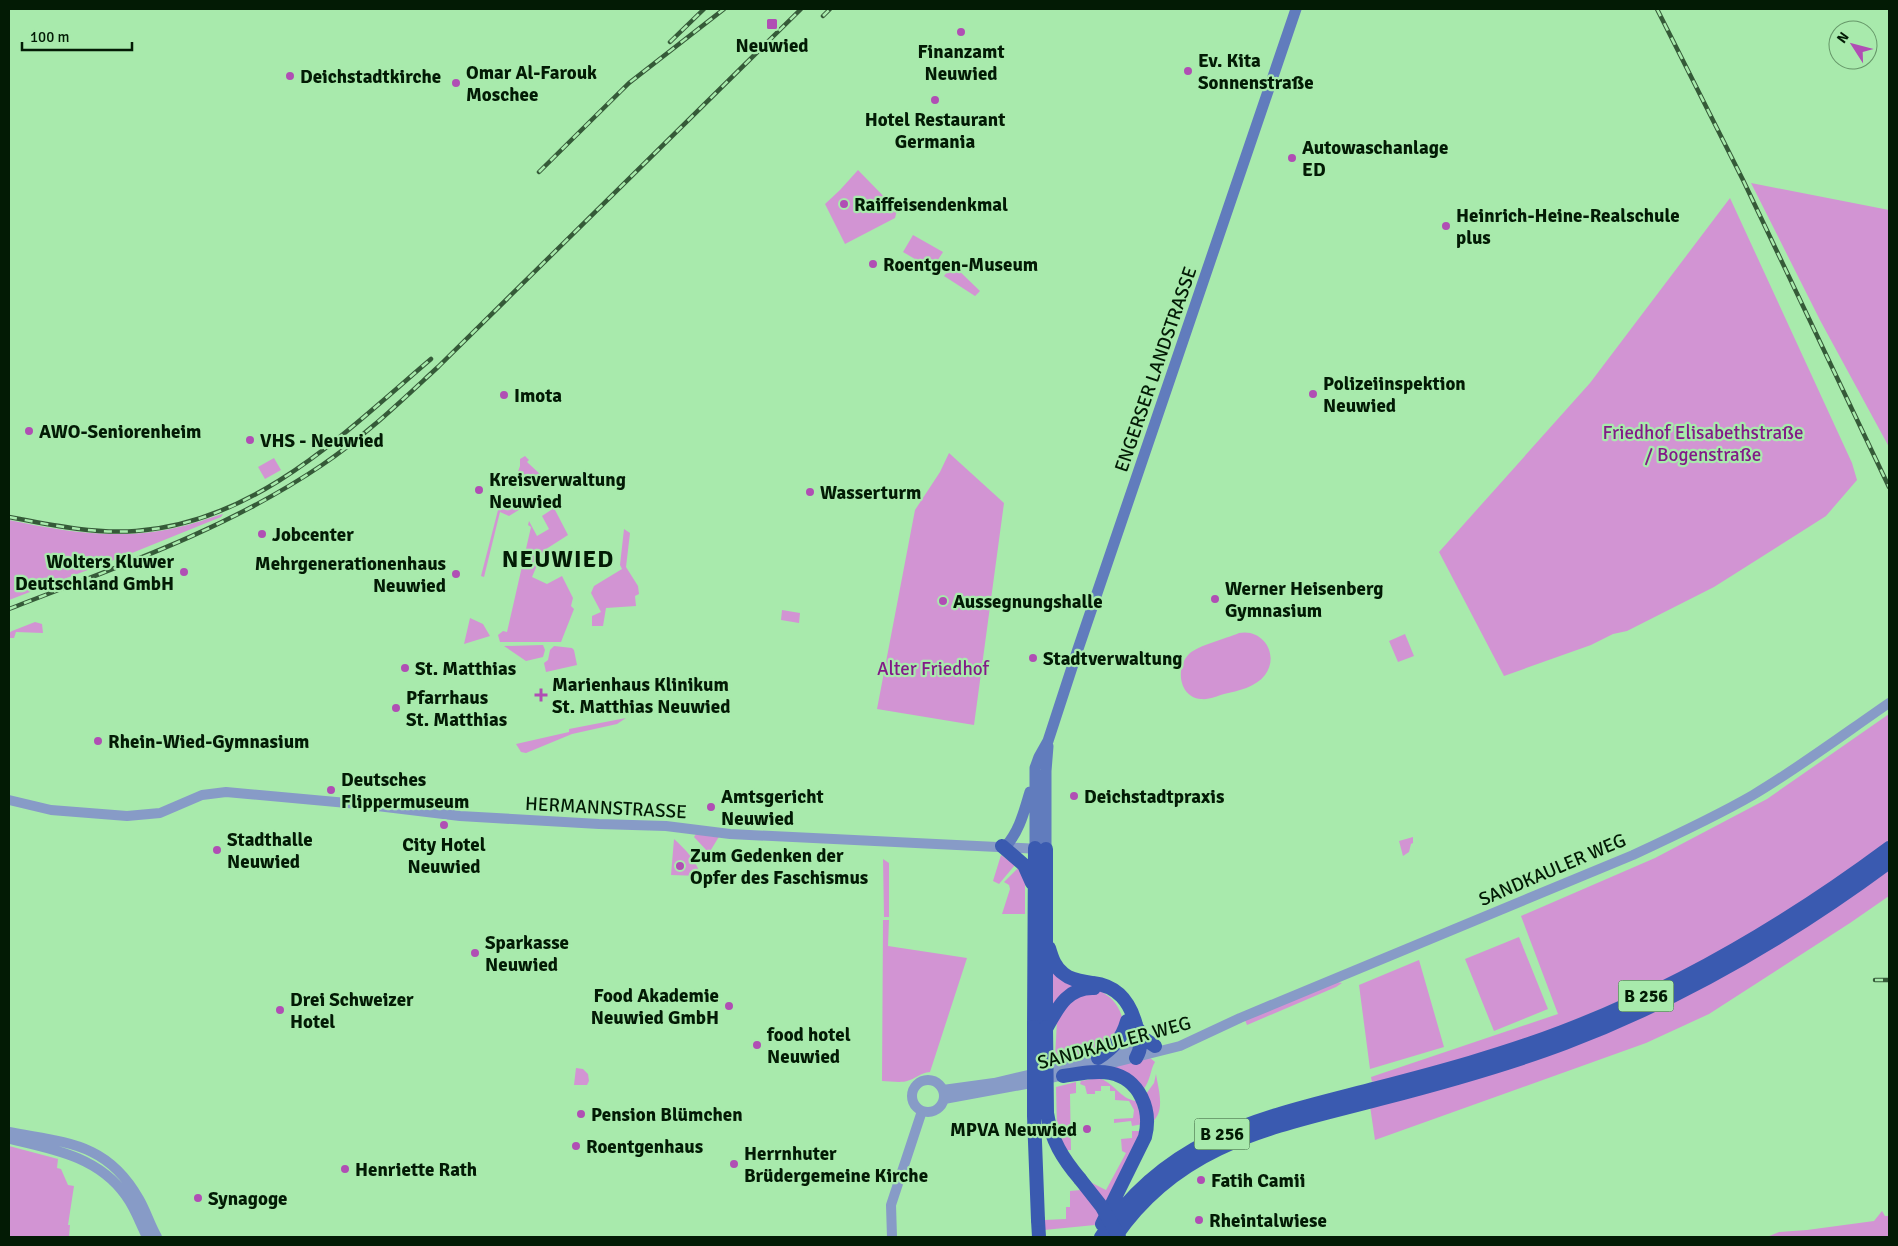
<svg xmlns="http://www.w3.org/2000/svg" width="1898" height="1246" viewBox="0 0 1898 1246" font-family="Signika,sans-serif">
  <style>
    .green { fill: #d294d3 }
    .lines { fill: none; stroke-linecap: round; stroke-linejoin: round }
    .tertiary { stroke: #879bc7; stroke-width: 10 }
    .secondary { stroke: #617cbd; stroke-width: 11 }
    .trunk { stroke: #3a5ab0; stroke-width: 14 }
    .rail-casing { stroke: #355a38; stroke-width: 4.5 }
    .rail { stroke: #a8eaac; stroke-width: 2.5; stroke-dasharray: 8; stroke-linecap: butt }
    .trunk-bridge { stroke: #3a5ab0; stroke-width: 14 }
    .poi-dot { fill: #b04eb4; stroke: #a8eaac; stroke-width: 2 }
    .labels { text-anchor: middle; stroke-width: 4.5; stroke-linejoin: round; paint-order: stroke }
    .shield { fill: #a8eaac; stroke: #345937; stroke-width: 1 }
    .shield-label { font-size: 18px; font-weight: bold; fill: #031b05 }
    .poi-label { font-size: 19px; font-weight: bold; fill: #031b05; stroke: #a8eaac; text-anchor: start }
    .street-label { font-size: 19px; fill: #031b05; stroke: #a8eaac }
    .park-label { font-size: 19px; fill: #821a87; stroke: #a8eaac }
    .district-label { font-size: 24px; font-weight: bold; letter-spacing: 1px; fill: #031b05; stroke: #a8eaac }
  </style>
  <rect width="100%" height="100%" fill="#a8eaac"/>
  <path class="green" d="M858,170l39,40 -2,8 -50,26 -20,-40 15,-14z
    M1751,183l138,27v237l-68,-125z
    M1730,198l122,265 5,17 -31,36 -112,71 -87,44 -14,3 -22,11 -87,31 -65,-124 151,-169z
    M913,235l30,17 -11,17 -29,-17z
    M953,265l27,26 -5,5 -31,-20z
    M949,453l55,50 -30,222 -97,-16 38,-199 25,-38z
    M525,456l4,4 -2,2 14,13 -27,14 -1,-3 7,-20v-7z
    M274,458l7,12 -16,9 -7,-12z
    M517,498l5,10 -13,8 -9,-4 -16,65 -3,-1 17,-66z
    M554,508l14,27 -25,16 -11,26 15,7 15,-8 11,22 -2,8 3,3 -13,33h-61l-2,-7 5,-4 4,1 24,-105 -3,-2 1,-4 8,15 12,-7 -7,-13z
    M223,514l-2,3 -94,38 -118,45v-80c57,12 113,21 170,7 15,-3 30,-9 44,-13z
    M624,529l6,4 -4,34 12,19 1,8 -4,2 1,10 -30,2 -3,18h-11v-10l9,-4 -10,-19 3,-7 28,-17 -2,-4z
    M782,610l18,3 -1,10 -18,-3z
    M470,618l13,6 7,12 -26,8z
    M35,622l7,2 1,9 -27,-1 -2,6h-5v-5l3,-2z
    M1239,633c24,-5 41,22 26,42 -9,12 -27,16 -41,19 -7,2 -15,6 -23,5 -22,-2 -26,-31 -12,-45 10,-9 36,-15 50,-21z
    M1405,634l9,22 -16,6 -9,-21z
    M543,645l2,5 -2,7 -17,4 -22,-15z
    M554,646l18,2 2,2 3,15 -31,7 -2,-9 4,-3 2,-10z
    M1889,714v127c-110,84 -228,148 -358,196 -51,19 -104,32 -156,46l-1,-2 -2,1 -1,-5 187,-63 -37,-98 134,-58 112,-59z
    M626,718l-9,6 -45,10 -46,19 -5,-1 -5,-8 53,-12v-3z
    M696,834l24,1 -11,18 -15,-16z
    M1413,837v6l-2,1 -2,8 -6,4 -4,-15z
    M674,839c12,11 22,21 27,37l-30,-1z
    M1001,855l14,10 -16,19 -6,-3z
    M883,859l6,4v54h-5z
    M1021,865l4,19v30h-23l8,-25 -1,-4 -5,-3z
    M1889,868v28l-39,27 -141,91 -63,29 -271,97 -5,-34 95,-26z
    M883,920h6l-1,26 79,12 -37,114c-10,1 -15,7 -23,9 -7,2 -17,0 -25,0z
    M1519,937l29,72 -54,22 -29,-72z
    M1419,960l25,87 -74,22 -11,-84z
    M1052,966l27,18 -26,28z
    M1337,982l5,1 -6,4 -89,38 -2,-5z
    M1100,991c10,5 17,12 21,23 11,30 -38,43 -59,50l-7,-7 2,-36 17,-26z
    M1149,1057l6,5c-5,8 -4,18 -12,28l-39,-21z
    M576,1068l7,1 5,5 1,7 -2,4h-13z
    M1156,1074c2,14 10,37 -4,48l-6,-28 8,-11z
    M1098,1078c16,4 22,21 38,23l7,23 -11,2 -1,-5 -17,2v-4l19,-1 1,-8 -5,-9 -14,-1v-9h-5v-5h-9v5h-6v3h-8l-2,-8 -5,-2 1,-3z
    M1076,1082v11l-6,1 1,56h-6l-8,-21 -1,-42z
    M1132,1131h10l-36,73 -18,-23 18,9 20,-37 -4,-2 -1,-12 11,-1z
    M9,1146l49,13 -1,9 4,1 7,16 6,1 -6,39h2l-1,12h-60z
    M1081,1190l20,24 -6,11 -51,5v-10l22,-1v-12h4v-16z
    M1882,1211l3,5h4v21h-122l12,-5 28,-2 67,-9z"/>
  <g class="lines">
    <path class="tertiary" d="M9,800l42,10 76,6 33,-3 42,-18 24,-3 143,13 91,11 139,8 67,2 64,8 310,15
      M1092,1068l88,-22 60,-28 393,-163c41,-19 82,-38 120,-60 47,-28 91,-61 136,-92
      M912 1096a16 16 0 1 1 32 0a16 16 0 1 1-32 0Z
      M943,1090l51,-7 150,-35
      M944,1099l82,-15 42,-10
      M9,1132c57,11 98,10 130,67 7,12 11,26 18,38
      M10,1139c43,10 89,18 116,57 9,12 14,27 21,41
      M892,1237l-1,-32 31,-94"/>
    <path class="secondary" d="M1006,846c14,-16 18,-35 24,-54
      M1035,848v-80l4,-11 9,-16 30,-92 218,-640
      M1046,849v-78l2,-25"/>
    <path class="trunk" d="M1002,846l22,19 8,18
      M1046,849v178
      M1049,948c3,10 6,20 15,26 8,7 19,7 29,9 25,3 37,19 43,42 4,12 7,22 0,33
      M1034,1027l1,-179
      M1047,1027c11,-20 21,-40 47,-39
      M1138,1029l5,9 12,8
      M1098,1058c15,-10 24,-19 29,-37
      M1063,1076c15,-2 32,-6 47,-3 30,6 42,37 35,64l-43,87
      M1047,1113c4,27 16,46 33,66
      M1038,1220l1,17
      M1101,1237c68,-103 165,-120 276,-149 62,-16 125,-33 185,-56 118,-45 226,-109 327,-184
      M1115,1237c66,-96 160,-110 265,-138 62,-16 124,-33 185,-56 116,-44 224,-107 324,-181"/>
    <g class="rail-casing">
      <path id="rail" d="M1657,9l86,171 146,307
        M823,16l7,-7
        M670,42l34,-33
        M539,172l90,-89 95,-74
        M9,517c42,8 84,17 127,14 121,-9 208,-98 295,-172
        M9,609c108,-42 217,-79 313,-144 42,-28 79,-64 116,-98l363,-358
        M1875,980h14"/>
    </g>
    <use href="#rail" class="rail"/>
    <path class="trunk-bridge" d="M1034,1027v89l4,104
      M1046,1027l1,86
      M1080,1179l22,28 17,30"/>
  </g>
  <g class="poi-dot">
    <rect x="766" y="18" width="12" height="12" rx="2.5"/>
    <circle cx="961" cy="32" r="5"/>
    <circle cx="1188" cy="71" r="5"/>
    <circle cx="290" cy="76" r="5"/>
    <circle cx="456" cy="83" r="5"/>
    <circle cx="935" cy="100" r="5"/>
    <circle cx="1292" cy="158" r="5"/>
    <circle cx="844" cy="204" r="5"/>
    <circle cx="1446" cy="226" r="5"/>
    <circle cx="873" cy="264" r="5"/>
    <circle cx="1313" cy="394" r="5"/>
    <circle cx="504" cy="395" r="5"/>
    <circle cx="29" cy="431" r="5"/>
    <circle cx="250" cy="440" r="5"/>
    <circle cx="479" cy="490" r="5"/>
    <circle cx="810" cy="492" r="5"/>
    <circle cx="262" cy="534" r="5"/>
    <circle cx="184" cy="572" r="5"/>
    <circle cx="456" cy="574" r="5"/>
    <circle cx="1215" cy="599" r="5"/>
    <circle cx="943" cy="601" r="5"/>
    <circle cx="1033" cy="658" r="5"/>
    <circle cx="405" cy="668" r="5"/>
    <path d="M538.5 687.5h5v5h5v5h-5v5h-5v-5h-5v-5h5z"/>
    <circle cx="396" cy="708" r="5"/>
    <circle cx="98" cy="741" r="5"/>
    <circle cx="331" cy="790" r="5"/>
    <circle cx="1074" cy="796" r="5"/>
    <circle cx="711" cy="807" r="5"/>
    <circle cx="444" cy="825" r="5"/>
    <circle cx="217" cy="850" r="5"/>
    <circle cx="680" cy="866" r="5"/>
    <circle cx="475" cy="953" r="5"/>
    <circle cx="729" cy="1006" r="5"/>
    <circle cx="280" cy="1010" r="5"/>
    <circle cx="757" cy="1045" r="5"/>
    <circle cx="581" cy="1114" r="5"/>
    <circle cx="1087" cy="1129" r="5"/>
    <circle cx="576" cy="1146" r="5"/>
    <circle cx="734" cy="1164" r="5"/>
    <circle cx="345" cy="1169" r="5"/>
    <circle cx="1201" cy="1180" r="5"/>
    <circle cx="198" cy="1198" r="5"/>
    <circle cx="1199" cy="1220" r="5"/>
  </g>
  <g class="labels">
    <g class="shield">
      <rect x="1618.5" y="980.5" width="55" height="31" rx="4"/>
      <rect x="1194.5" y="1118.5" width="55" height="31" rx="4"/>
    </g>
    <g class="shield-label">
      <text x="1646" y="1002">B 256</text>
      <text x="1222" y="1140">B 256</text>
    </g>
    <g class="poi-label">
      <text x="772" y="52" text-anchor="middle">Neuwied</text>
      <text x="961" y="58" text-anchor="middle">Finanzamt<tspan x="961" dy="22">Neuwied</tspan></text>
      <text x="1198" y="67">Ev. Kita<tspan x="1198" dy="22">Sonnenstraße</tspan></text>
      <text x="466" y="79">Omar Al-Farouk<tspan x="466" dy="22">Moschee</tspan></text>
      <text x="300" y="83">Deichstadtkirche</text>
      <text x="935" y="126" text-anchor="middle">Hotel Restaurant<tspan x="935" dy="22">Germania</tspan></text>
      <text x="1302" y="154">Autowaschanlage<tspan x="1302" dy="22">ED</tspan></text>
      <text x="854" y="211">Raiffeisendenkmal</text>
      <text x="1456" y="222">Heinrich-Heine-Realschule<tspan x="1456" dy="22">plus</tspan></text>
      <text x="883" y="271">Roentgen-Museum</text>
      <text x="1323" y="390">Polizeiinspektion<tspan x="1323" dy="22">Neuwied</tspan></text>
      <text x="514" y="402">Imota</text>
      <text x="39" y="438">AWO-Seniorenheim</text>
      <text x="260" y="447">VHS - Neuwied</text>
      <text x="489" y="486">Kreisverwaltung<tspan x="489" dy="22">Neuwied</tspan></text>
      <text x="820" y="499">Wasserturm</text>
      <text x="272" y="541">Jobcenter</text>
      <text x="174" y="568" text-anchor="end">Wolters Kluwer<tspan x="174" dy="22">Deutschland GmbH</tspan></text>
      <text x="446" y="570" text-anchor="end">Mehrgenerationenhaus<tspan x="446" dy="22">Neuwied</tspan></text>
      <text x="1225" y="595">Werner Heisenberg<tspan x="1225" dy="22">Gymnasium</tspan></text>
      <text x="953" y="608">Aussegnungshalle</text>
      <text x="1043" y="665">Stadtverwaltung</text>
      <text x="415" y="675">St. Matthias</text>
      <text x="552" y="691">Marienhaus Klinikum<tspan x="552" dy="22">St. Matthias Neuwied</tspan></text>
      <text x="406" y="704">Pfarrhaus<tspan x="406" dy="22">St. Matthias</tspan></text>
      <text x="108" y="748">Rhein-Wied-Gymnasium</text>
      <text x="341" y="786">Deutsches<tspan x="341" dy="22">Flippermuseum</tspan></text>
      <text x="721" y="803">Amtsgericht<tspan x="721" dy="22">Neuwied</tspan></text>
      <text x="1084" y="803">Deichstadtpraxis</text>
      <text x="227" y="846">Stadthalle<tspan x="227" dy="22">Neuwied</tspan></text>
      <text x="444" y="851" text-anchor="middle">City Hotel<tspan x="444" dy="22">Neuwied</tspan></text>
      <text x="690" y="862">Zum Gedenken der<tspan x="690" dy="22">Opfer des Faschismus</tspan></text>
      <text x="485" y="949">Sparkasse<tspan x="485" dy="22">Neuwied</tspan></text>
      <text x="719" y="1002" text-anchor="end">Food Akademie<tspan x="719" dy="22">Neuwied GmbH</tspan></text>
      <text x="290" y="1006">Drei Schweizer<tspan x="290" dy="22">Hotel</tspan></text>
      <text x="767" y="1041">food hotel<tspan x="767" dy="22">Neuwied</tspan></text>
      <text x="591" y="1121">Pension Blümchen</text>
      <text x="1077" y="1136" text-anchor="end">MPVA Neuwied</text>
      <text x="586" y="1153">Roentgenhaus</text>
      <text x="744" y="1160">Herrnhuter<tspan x="744" dy="22">Brüdergemeine Kirche</tspan></text>
      <text x="355" y="1176">Henriette Rath</text>
      <text x="1211" y="1187">Fatih Camii</text>
      <text x="208" y="1205">Synagoge</text>
      <text x="1209" y="1227">Rheintalwiese</text>
    </g>
    <g class="street-label">
      <text transform="translate(1155 369) rotate(-71)" y="7">ENGERSER LANDSTRASSE</text>
      <text transform="translate(606 807) rotate(3)" y="7">HERMANNSTRASSE</text>
      <text transform="translate(1552 869) rotate(-23)" y="7">SANDKAULER WEG</text>
      <text transform="translate(1114 1042) rotate(-15)" y="7">SANDKAULER WEG</text>
    </g>
    <g class="park-label">
      <text x="1703" y="439">Friedhof Elisabethstraße<tspan x="1703" dy="22">/ Bogenstraße</tspan></text>
      <text x="933" y="675">Alter Friedhof</text>
    </g>
    <g class="district-label">
      <text x="558" y="567">NEUWIED</text>
    </g>
  </g>
  <rect width="1898" height="1246" fill="none" stroke="#031b05" stroke-width="20"/>
  <g transform="translate(1853 45) rotate(306)"><circle r="24" fill="#a8eaac" stroke="#669769"/>
  <path d="M0-4L9 19L0 12L-9 19Z" fill="#b04eb4"/>
  <text y="-8" font-size="14" font-weight="bold" text-anchor="middle" fill="#031b05">N</text>
  </g>
  <path d="M22 42v8h110v-8" fill="none" stroke="#031b05" stroke-width="2.5"/>
  <text x="30" y="42" font-size="15" fill="#031b05" stroke="#a8eaac" stroke-width="4" paint-order="stroke">100 m</text>
</svg>
